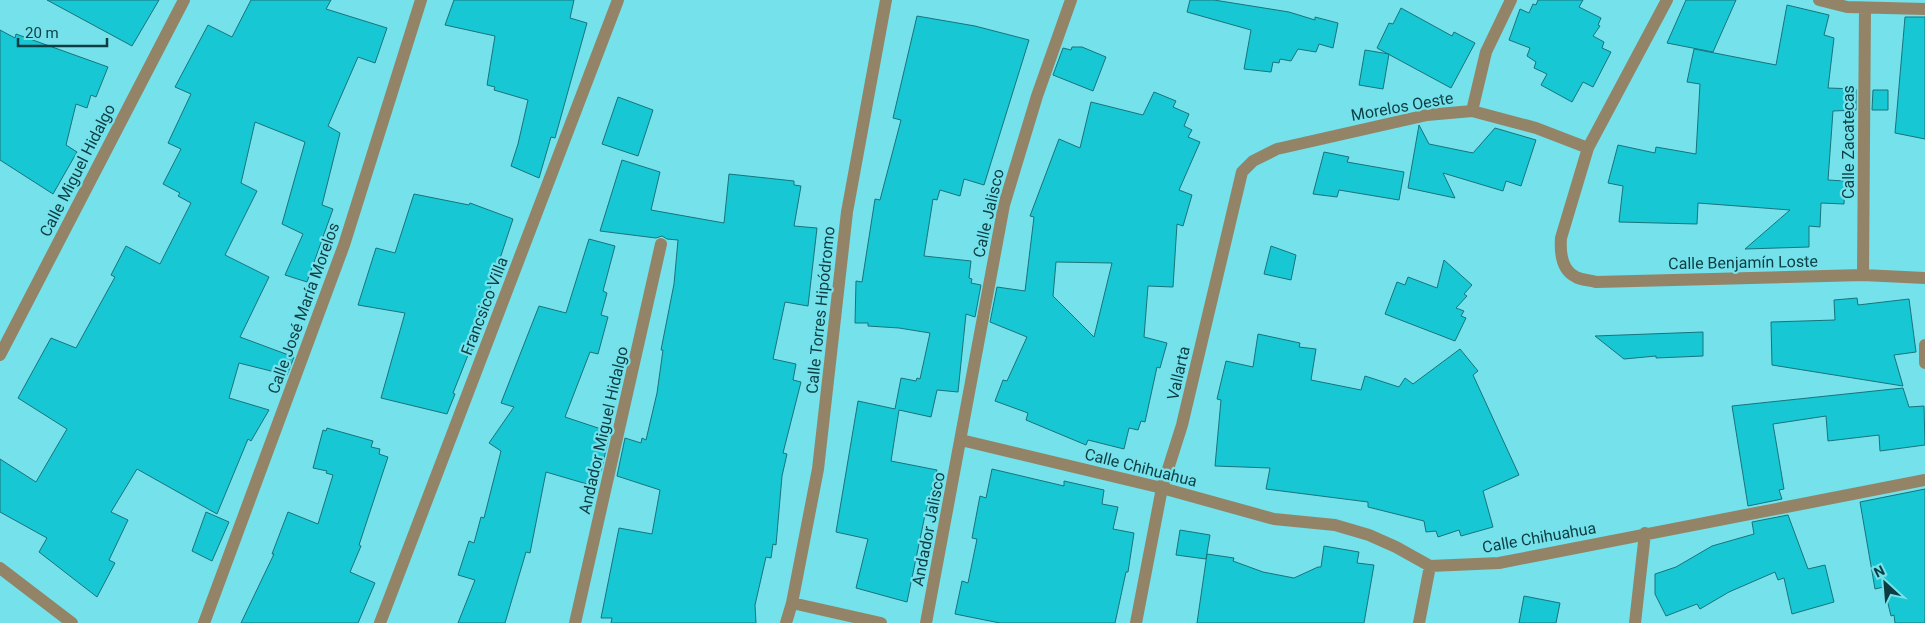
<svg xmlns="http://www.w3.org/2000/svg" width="1925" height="623" viewBox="0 0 1925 623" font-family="Roboto,sans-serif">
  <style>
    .building { fill: #17c7d4; stroke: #18747b; fill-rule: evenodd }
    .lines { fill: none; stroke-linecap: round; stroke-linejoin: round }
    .minor { stroke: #938467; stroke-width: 12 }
    .labels { text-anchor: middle; stroke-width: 4.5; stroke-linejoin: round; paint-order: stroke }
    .street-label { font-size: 16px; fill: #0c3d42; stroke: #74e1eb }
  </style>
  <rect width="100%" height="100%" fill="#74e1eb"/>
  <path class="building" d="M47,0h112l-27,46z
    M251,0h80l-5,9 61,19 -12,35 -17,-6 -30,69 12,7 -18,72 11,4 -26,73 -22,-7 18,-41 -21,-10 23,-82 -50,-20 -14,61 16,8 -32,64 44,22 -29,60 54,20 -7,18 -48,-12 -10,35 40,12 -18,31 -3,-2 -31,75 -80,-45 -26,43 17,8 -19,40 6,3 -18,34 -58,-45 8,-14 -47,-26v-53l36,23 31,-53 -49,-31 33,-60 25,10 39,-71 -4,-2 15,-29 34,18 31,-61 -13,-7 2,-3 -17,-9 18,-35 -13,-6 23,-49 -16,-7 33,-62 24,12z
    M454,0h120l-4,18 17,5 -32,115 -4,-1 -12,41 -28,-12 7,-22 10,-44 -34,-10 1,-3 -8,-2 8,-49 -50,-11z
    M1190,0h24l75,12 26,8v-3l23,6 -5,25 -14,-4 -3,8 -18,-3 -7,12 -11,-2 -1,4 -6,-1 -2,10 -27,-3 7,-39 -64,-18z
    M1538,0h45l-4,7 22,11 -3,7 2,1 -7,10 11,6 -2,6 9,4 -18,35 -10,-5 -11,20 -31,-17 6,-11 -13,-6 2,-6 -9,-6 3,-8 -21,-8 11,-31 9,4 4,-9 3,1z
    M1686,0h50l-23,52 -46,-9z
    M1787,5l42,10 -5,20 10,3 -6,50 28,1v21l-23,1 -5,69 17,1 -1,23 -23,-1 -1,24 -11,-1v21l-64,2 45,-39 -92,-7 -1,21 -78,-2 4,-36 -15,-3 10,-38 37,8 1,-6 40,7 4,-70 -13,-2 7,-33 82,16z
    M1401,8l51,28 2,-4 21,11 -24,45 -74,-40 12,-25 4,1z
    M917,16l58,10 54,14 -45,145 -20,-6 -4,17 -20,-6 -3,10 -4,-1 -9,57 47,5 -2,17 3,1 -1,4 10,2 -6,32 -9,-3 -8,78 -21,-2 -6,27 -32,-7 -8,51 46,9 -12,45 -18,87 -51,-14 12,-49 -32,-7 22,-131 37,8 6,-31 15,3 1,-3 3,1 10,-46 -31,-5 -31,-2v-3h-13l1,-42 6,1 13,-83 5,1 21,-80 -8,-2z
    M1905,17h20v122l-30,-6z
    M0,30l15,8 1,-4 92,33 -12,30 -5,-2 -4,13 -11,-4 -10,41 11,7 -24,42 -53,-34z
    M1072,47h10l24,10 -13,34 -40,-16 10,-27 8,2z
    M1365,50l24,4 -6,35 -24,-4z
    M1873,90h15v20h-16z
    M1154,92l22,9 -3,6 16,7 -5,12 8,4 -4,7 12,5 -21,48 13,5 -9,31 -6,-2 -4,63 -25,-1 -4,51 23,6 -7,25 -3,-1 -12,55 -4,-1 -3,9 -9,-2 -5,21 -36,-9 -2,5 -60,-25 2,-7 -33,-12 8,-21 4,1 20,-44 -37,-15 7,-35 28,4 9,-74 -4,-1 29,-77 21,9 11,-46 52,13zM1056,262l56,1 -18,74 -41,-41z
    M618,97l35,13 -15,46 -36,-12z
    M1419,125l10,19 44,9 22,-25 41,12 -15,46 -15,-5 -3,10 -60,-18 12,25 -47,-10z
    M1324,152l25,5 -2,5 57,10 -5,28 -60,-10 -2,7 -24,-3z
    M622,160l38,12 -9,38 73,13 5,-49 65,7v4l7,1 -7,40 23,2 -9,78 -23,-4 -12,57 23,5 -3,16 8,2 -18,71 4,1 -5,22 -6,69 -3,-1 -2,14 -5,-1 -11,48 1,18h-145l1,-5h-11l18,-90 33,6 8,-44 -43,-14 8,-38 16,5 1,-5 4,2 11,-47 6,-43h-2l13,-66 4,-44 -11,-1 -5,-3 -6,2 -56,-7z
    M414,194l55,11 1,-2 43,16 -29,88 6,1 -17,42h-3l-17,43 2,1 -8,20 -66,-16 24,-85 -47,-8 18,-57 19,5z
    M589,239l26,7 -12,45 4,2 -6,22 7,2 -10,37 -8,-2 -25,65 45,15 -9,40 -9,-3 -5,15 -41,-12 -16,81 -4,-1 -21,71h-47l17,-43 -17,-5 11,-34 5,2 7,-26 3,1 17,-67 -12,-8 25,-36 -13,-4 38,-97 27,7z
    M1271,246l25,9 -5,25 -27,-6z
    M1444,260l28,25 -8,9 3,2 -11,12 8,3 -3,5 5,2 -11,23 -70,-27 12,-32 8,3 3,-8 29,11z
    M1857,298l1,7 51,-6 7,53 -22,3 9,31 -131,-21 -1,-43 64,-2 -1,-20z
    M1703,332v24l-47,2v-2l-32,3 -29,-23z
    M1258,334l42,9 -1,4 17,2 -5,31 50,10 4,-14 34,11 6,-9 8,6 47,-35 18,22 -5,4 46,100 -36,16 10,36 -32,9 -2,-6 -21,7 -2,-6 -10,1 -2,-11 -56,-14v-5l-102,-13 4,-21 -55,-2 6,-66 -4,-1 9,-38 27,6z
    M1903,388l6,19 15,-1 1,39 -45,6 -1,-16 -51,6 -2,-25 -53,8 11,65 -5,1 3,9 -34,7 -16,-100z
    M327,428l46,13 -2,6 9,2 -1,5 9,3 -29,88 2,1 -11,26 25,11 -17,40h-117l33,-69h-2l16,-42 30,12 15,-49 -7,-2 1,-2 -14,-3 10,-38 3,1z
    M992,469l72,17v-5l40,9 -2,14 16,3 -5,22 21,4 -6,39h-2l-11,51h-115l-45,-9 7,-33 6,2 9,-44 -5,-1 8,-42 6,2z
    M1925,489v134h-30l-1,-8 -3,1 -7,-29 -9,2 -15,-87z
    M206,512l23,10 -17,39 -20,-10z
    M1788,515l20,54 17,-4 9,37 -42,12 -8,-36 -6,2 -3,-8 -46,20 -29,17 -3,-5 -31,12 -11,-22v-20l21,-7 36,-21 42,-12 -2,-12z
    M1180,530l30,5 -4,24 -30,-4z
    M1324,546l35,6 -2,11 17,2 -10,58h-167l10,-69 27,4 -1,3 30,11 31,6 24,-11h3z
    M1524,596l36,7 -4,20h-37z"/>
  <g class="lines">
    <path class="minor" d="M1667,0l-79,148 -27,90c-1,14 0,32 15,39 5,3 14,3 20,5l267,-7 62,3
      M1819,0l28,7 78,2
      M1472,111l14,-59 25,-52
      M1863,275l2,-267
      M1925,345v18
      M0,355l184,-355
      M961,440l201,48 112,31 61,6 34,10 27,12 34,19 69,-3 426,-83
      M0,568l72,55
      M792,603l89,20
      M204,623l140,-378 77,-245
      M380,623l238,-623
      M575,623l86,-379
      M786,623l6,-20 26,-134 29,-257 39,-212
      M926,623l78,-418 33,-109 34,-96
      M1136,623l26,-135 20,-63 60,-253 11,-11 24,-12 150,-34 45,-4 64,17 52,20
      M1419,623l11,-57
      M1635,623l10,-90"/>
  </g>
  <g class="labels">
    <g class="street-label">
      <text transform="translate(1402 106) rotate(-10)" y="6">Morelos Oeste</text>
      <text transform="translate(1848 142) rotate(-90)" y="6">Calle Zacatecas</text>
      <text transform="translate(77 170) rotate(-63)" y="6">Calle Miguel Hidalgo</text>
      <text transform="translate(988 213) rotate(-77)" y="6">Calle Jalisco</text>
      <text transform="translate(1743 262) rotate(-1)" y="6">Calle Benjamín Loste</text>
      <text transform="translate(484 306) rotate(-69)" y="6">Francsico Villa</text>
      <text transform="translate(303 308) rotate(-70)" y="6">Calle José María Morelos</text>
      <text transform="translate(820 310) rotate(-84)" y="6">Calle Torres Hipódromo</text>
      <text transform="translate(1178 373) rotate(-77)" y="6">Vallarta</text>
      <text transform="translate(603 430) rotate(-77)" y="6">Andador Miguel Hidalgo</text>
      <text transform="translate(1141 467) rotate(14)" y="6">Calle Chihuahua</text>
      <text transform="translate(928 529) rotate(-79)" y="6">Andador Jalisco</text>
      <text transform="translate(1539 537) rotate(-10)" y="6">Calle Chihuahua</text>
    </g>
  </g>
  <g transform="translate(1885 583) rotate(334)" stroke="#74e1eb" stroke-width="4" paint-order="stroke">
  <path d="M0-4L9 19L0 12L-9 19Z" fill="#0c3d42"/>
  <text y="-8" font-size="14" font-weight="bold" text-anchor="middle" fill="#0c3d42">N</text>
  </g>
  <path d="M18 38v8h89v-8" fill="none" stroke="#0c3d42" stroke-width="2.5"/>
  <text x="25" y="38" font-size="15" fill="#0c3d42" stroke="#74e1eb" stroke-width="4" paint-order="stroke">20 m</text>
</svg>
